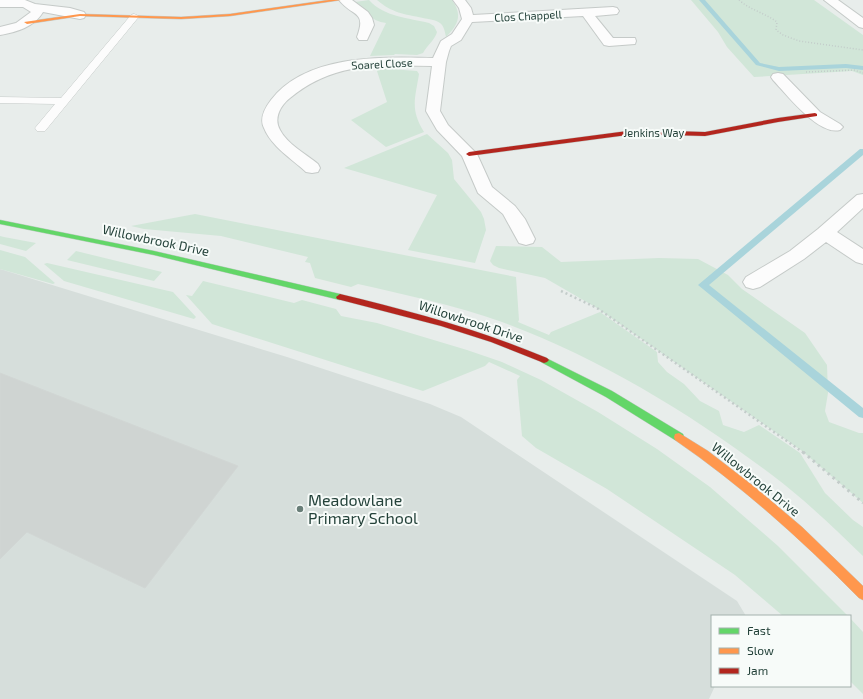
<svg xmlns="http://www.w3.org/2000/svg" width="863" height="699" viewBox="0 0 863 699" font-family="'Exo 2',sans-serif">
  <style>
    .built { fill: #d6dedb }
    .green { fill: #d1e6d8 }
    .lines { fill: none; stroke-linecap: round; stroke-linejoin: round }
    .stream { fill: #a9d4db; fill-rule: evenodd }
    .building { fill: #cfd4d2; stroke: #d1d6d4 }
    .lane-casing { stroke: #c5cac8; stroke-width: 1 }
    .street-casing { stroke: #c5cac8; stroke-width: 2 }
    .fast-casing { stroke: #c3cbc8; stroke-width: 1 }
    .slow-casing { stroke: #c3cbc8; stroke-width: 1 }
    .jam-casing { stroke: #c3cbc8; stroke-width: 1 }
    .path-far2 { stroke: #c3ccca; stroke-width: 1.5; stroke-dasharray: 1 2; stroke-linecap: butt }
    .path-far1 { stroke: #c3ccca; stroke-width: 2.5; stroke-dasharray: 2 3; stroke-linecap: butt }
    .path { stroke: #c3ccca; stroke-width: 3; stroke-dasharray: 2.5 4; stroke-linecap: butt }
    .lane { fill: #fcfcfc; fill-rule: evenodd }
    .street { fill: #fcfcfc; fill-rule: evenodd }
    .fast { fill: #63d668; fill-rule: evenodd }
    .slow { fill: #ff974d; fill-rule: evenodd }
    .jam { fill: #b3261e; fill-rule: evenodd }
    .poi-dot { fill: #697e78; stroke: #f7fbf9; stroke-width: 1.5 }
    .labels { text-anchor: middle; stroke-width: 4; stroke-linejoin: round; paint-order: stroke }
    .far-street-label { font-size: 11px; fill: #24423a; stroke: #f7fbf9 }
    .street-label { font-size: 13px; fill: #24423a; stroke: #f7fbf9 }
    .near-poi-label { font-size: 16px; fill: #24423a; stroke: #f7fbf9; text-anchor: start }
  </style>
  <rect width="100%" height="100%" fill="#e8edeb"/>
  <path class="built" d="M0,269l287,88 143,47 31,13 276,184 9,15h-34v70h3l-6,13h-709z"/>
  <path class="green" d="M369,0c15,17 40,18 60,23l5,3 3,6c-1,6 -10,14 -14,21l-6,2 -22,-1 -1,1 -24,1 16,-33c-15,-2 -22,-11 -31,-21z
    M377,0h75c11,15 6,25 -6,37 -1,-5 -2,-11 -6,-14 -4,-3 -12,-4 -17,-5 -19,-4 -31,-5 -46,-18z
    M691,0h123l49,35v40l-11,-4 -98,6 -27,-30 -9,-15z
    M376,68l41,3 2,3c-4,25 -9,35 5,58l-38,15 -35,-27 36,-18z
    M427,134l21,19 4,7 2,19 27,33 3,7 2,11 -11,33 -67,-13 29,-55 -93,-27z
    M195,214l321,63 3,43 -1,2 31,13 2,-3 49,-20 57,40 1,10 9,10 17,12 16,17 19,10 4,14 21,7 15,-7 41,28 25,40 28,27 10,7v29c-29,-28 -59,-57 -91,-81 -82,-62 -173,-117 -270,-153 -47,-17 -96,-27 -144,-38l-7,3 -36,-9 -5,-15 -5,-1 3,-5 -87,-21 -77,-7 -13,-3z
    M0,236l4,1 32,6 -10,8 -26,-7z
    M496,246l46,1 19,15 98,-4 39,1 30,16 14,14 63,44 22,32 1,28 -3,18 4,11 30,11h4v70l-61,-52 -205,-143 -52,-30 -46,-10 -6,-3 -3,-4z
    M0,250l25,7 30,26 -2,1 -53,-15z
    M76,251l86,21 -8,9 -87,-21z
    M47,263l126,29 23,25 -2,2 -130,-38 -20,-17z
    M203,281l91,22 8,-3 34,9 5,7 36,7 90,27 35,12 39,18 57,32 59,37 53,38 68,59 70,70h-65l-48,-41 -128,-86 -71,-41 -14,-12 -5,-56 3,-4 -31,-14 -4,4 -62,25 -211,-67 -26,-29 6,1z
    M850,618l13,14v62l-13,-13z"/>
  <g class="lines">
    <path class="stream" d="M699,0h6l55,63 19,4 67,-3 17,2v4l-17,-2 -67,3 -23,-6z
      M860,149h3v6l-154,130 154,123v10l-4,-1 -161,-132z"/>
  </g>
  <path class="building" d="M0,373l238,93 -93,122 -118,-56 -27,27z"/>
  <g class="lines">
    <g class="lane-casing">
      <path id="lane" d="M134,14l3,1 2,2 -2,2 -92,112h-8l-2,-3 20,-24 -55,-1v-6l61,1 70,-83z"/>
    </g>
    <g class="street-casing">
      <path id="street" d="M0,0h25l10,4 35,4 14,4 2,3 -2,3 -4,1 -37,-7c-9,15 -26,20 -43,23v-8l16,-4 15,-11 -8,-5h-23z
        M339,0h13l16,12 4,6 2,7 -7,15h-8l-2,-3c10,-27 -5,-20 -18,-37z
        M453,0h12l6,8 2,7 140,-8 4,1 2,3 -2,3 -22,2 18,22h22l1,3 -1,3 -26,2 -5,-1 -21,-29 -111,6 -11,18 -10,6 -2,5 -3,11 -6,49 8,14 29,29 15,33 23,19 10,13 10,20 -2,4 -7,2 -7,-2 -16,-29 -25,-21 -16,-37 -25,-26 -11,-19 6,-45c-53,-1 -99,-4 -142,32 -9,7 -17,20 -10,32 7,14 26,24 38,34l2,4 -2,4 -6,1 -6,-1c-14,-13 -35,-26 -42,-44 -5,-10 1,-20 7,-28 36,-46 110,-43 162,-42l8,-17 11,-7 10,-15 -3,-11z
        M824,0h14l25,18v10l-4,-1z
        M778,73l5,1 37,38 20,12 3,3 -3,3c-21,6 -53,-35 -67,-50l-2,-3 2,-3z
        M863,194v14l-26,24 26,17v15l-7,-2 -30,-20 -22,17 -44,28 -7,2 -7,-2 -3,-5 3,-5 44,-26 28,-22 39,-34z"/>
    </g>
    <g class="fast-casing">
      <path id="fast" d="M0,220l154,31 186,43 4,3 -4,3 -186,-45 -154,-31z
        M544,357l68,34 71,43 1,3 -1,3 -4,1 -4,-1 -69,-43 -65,-35 -2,-2 2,-2z"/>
    </g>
    <g class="slow-casing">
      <path id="slow" d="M329,0h12l-111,16 -49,3 -101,-3 -53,8 -3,-2 56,-8 101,3 49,-3z
        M679,433l29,18 48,37 46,39 61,59v14l-4,-2c-57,-58 -117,-112 -184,-158l-1,-3 1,-3z"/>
    </g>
    <g class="jam-casing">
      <path id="jam" d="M815,113l2,1v2l-39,6 -73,14 -70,-2 -166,22 -3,-2 3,-2 166,-22 70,2 73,-14z
        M340,294c71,17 140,36 207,64l2,2 -2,2 -3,1 -53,-21 -50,-16 -104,-27 -1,-2z"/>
    </g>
    <path class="path-far2" d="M739,0c11,10 26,13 38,22l-1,8 7,5 16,6 64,9
      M806,72l48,-2 9,3"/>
    <path class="path-far1" d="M561,291l36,17 207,145"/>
    <path class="path" d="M803,452l60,51"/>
    <use href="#lane" class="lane"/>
    <use href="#street" class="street"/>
    <use href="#fast" class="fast"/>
    <use href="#slow" class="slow"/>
    <use href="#jam" class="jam"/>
  </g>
  <circle class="poi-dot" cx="300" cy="509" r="4"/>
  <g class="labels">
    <g class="far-street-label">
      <text transform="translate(528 16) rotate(-3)" y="4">Clos Chappell</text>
      <text transform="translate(382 64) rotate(-3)" y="4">Soarel Close</text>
      <text x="654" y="137">Jenkins Way</text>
    </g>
    <g class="street-label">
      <text transform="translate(156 240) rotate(12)" y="5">Willowbrook Drive</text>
      <text transform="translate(471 321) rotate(18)" y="5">Willowbrook Drive</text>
      <text transform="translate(756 479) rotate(39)" y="5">Willowbrook Drive</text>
    </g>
    <g class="near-poi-label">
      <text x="308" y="506">Meadowlane<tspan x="308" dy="18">Primary School</tspan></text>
    </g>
  </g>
  <rect x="711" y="615" width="140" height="72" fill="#f7fbf9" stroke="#a3b1ad"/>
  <rect x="719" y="628" width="20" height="6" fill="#63d668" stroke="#a3b1ad"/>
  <text x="747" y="635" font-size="12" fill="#24423a">Fast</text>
  <rect x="719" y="648" width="20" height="6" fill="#ff974d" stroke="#a3b1ad"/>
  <text x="747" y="655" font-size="12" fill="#24423a">Slow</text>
  <rect x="719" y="668" width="20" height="6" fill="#b3261e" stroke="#a3b1ad"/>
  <text x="747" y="675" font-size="12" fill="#24423a">Jam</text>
</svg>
